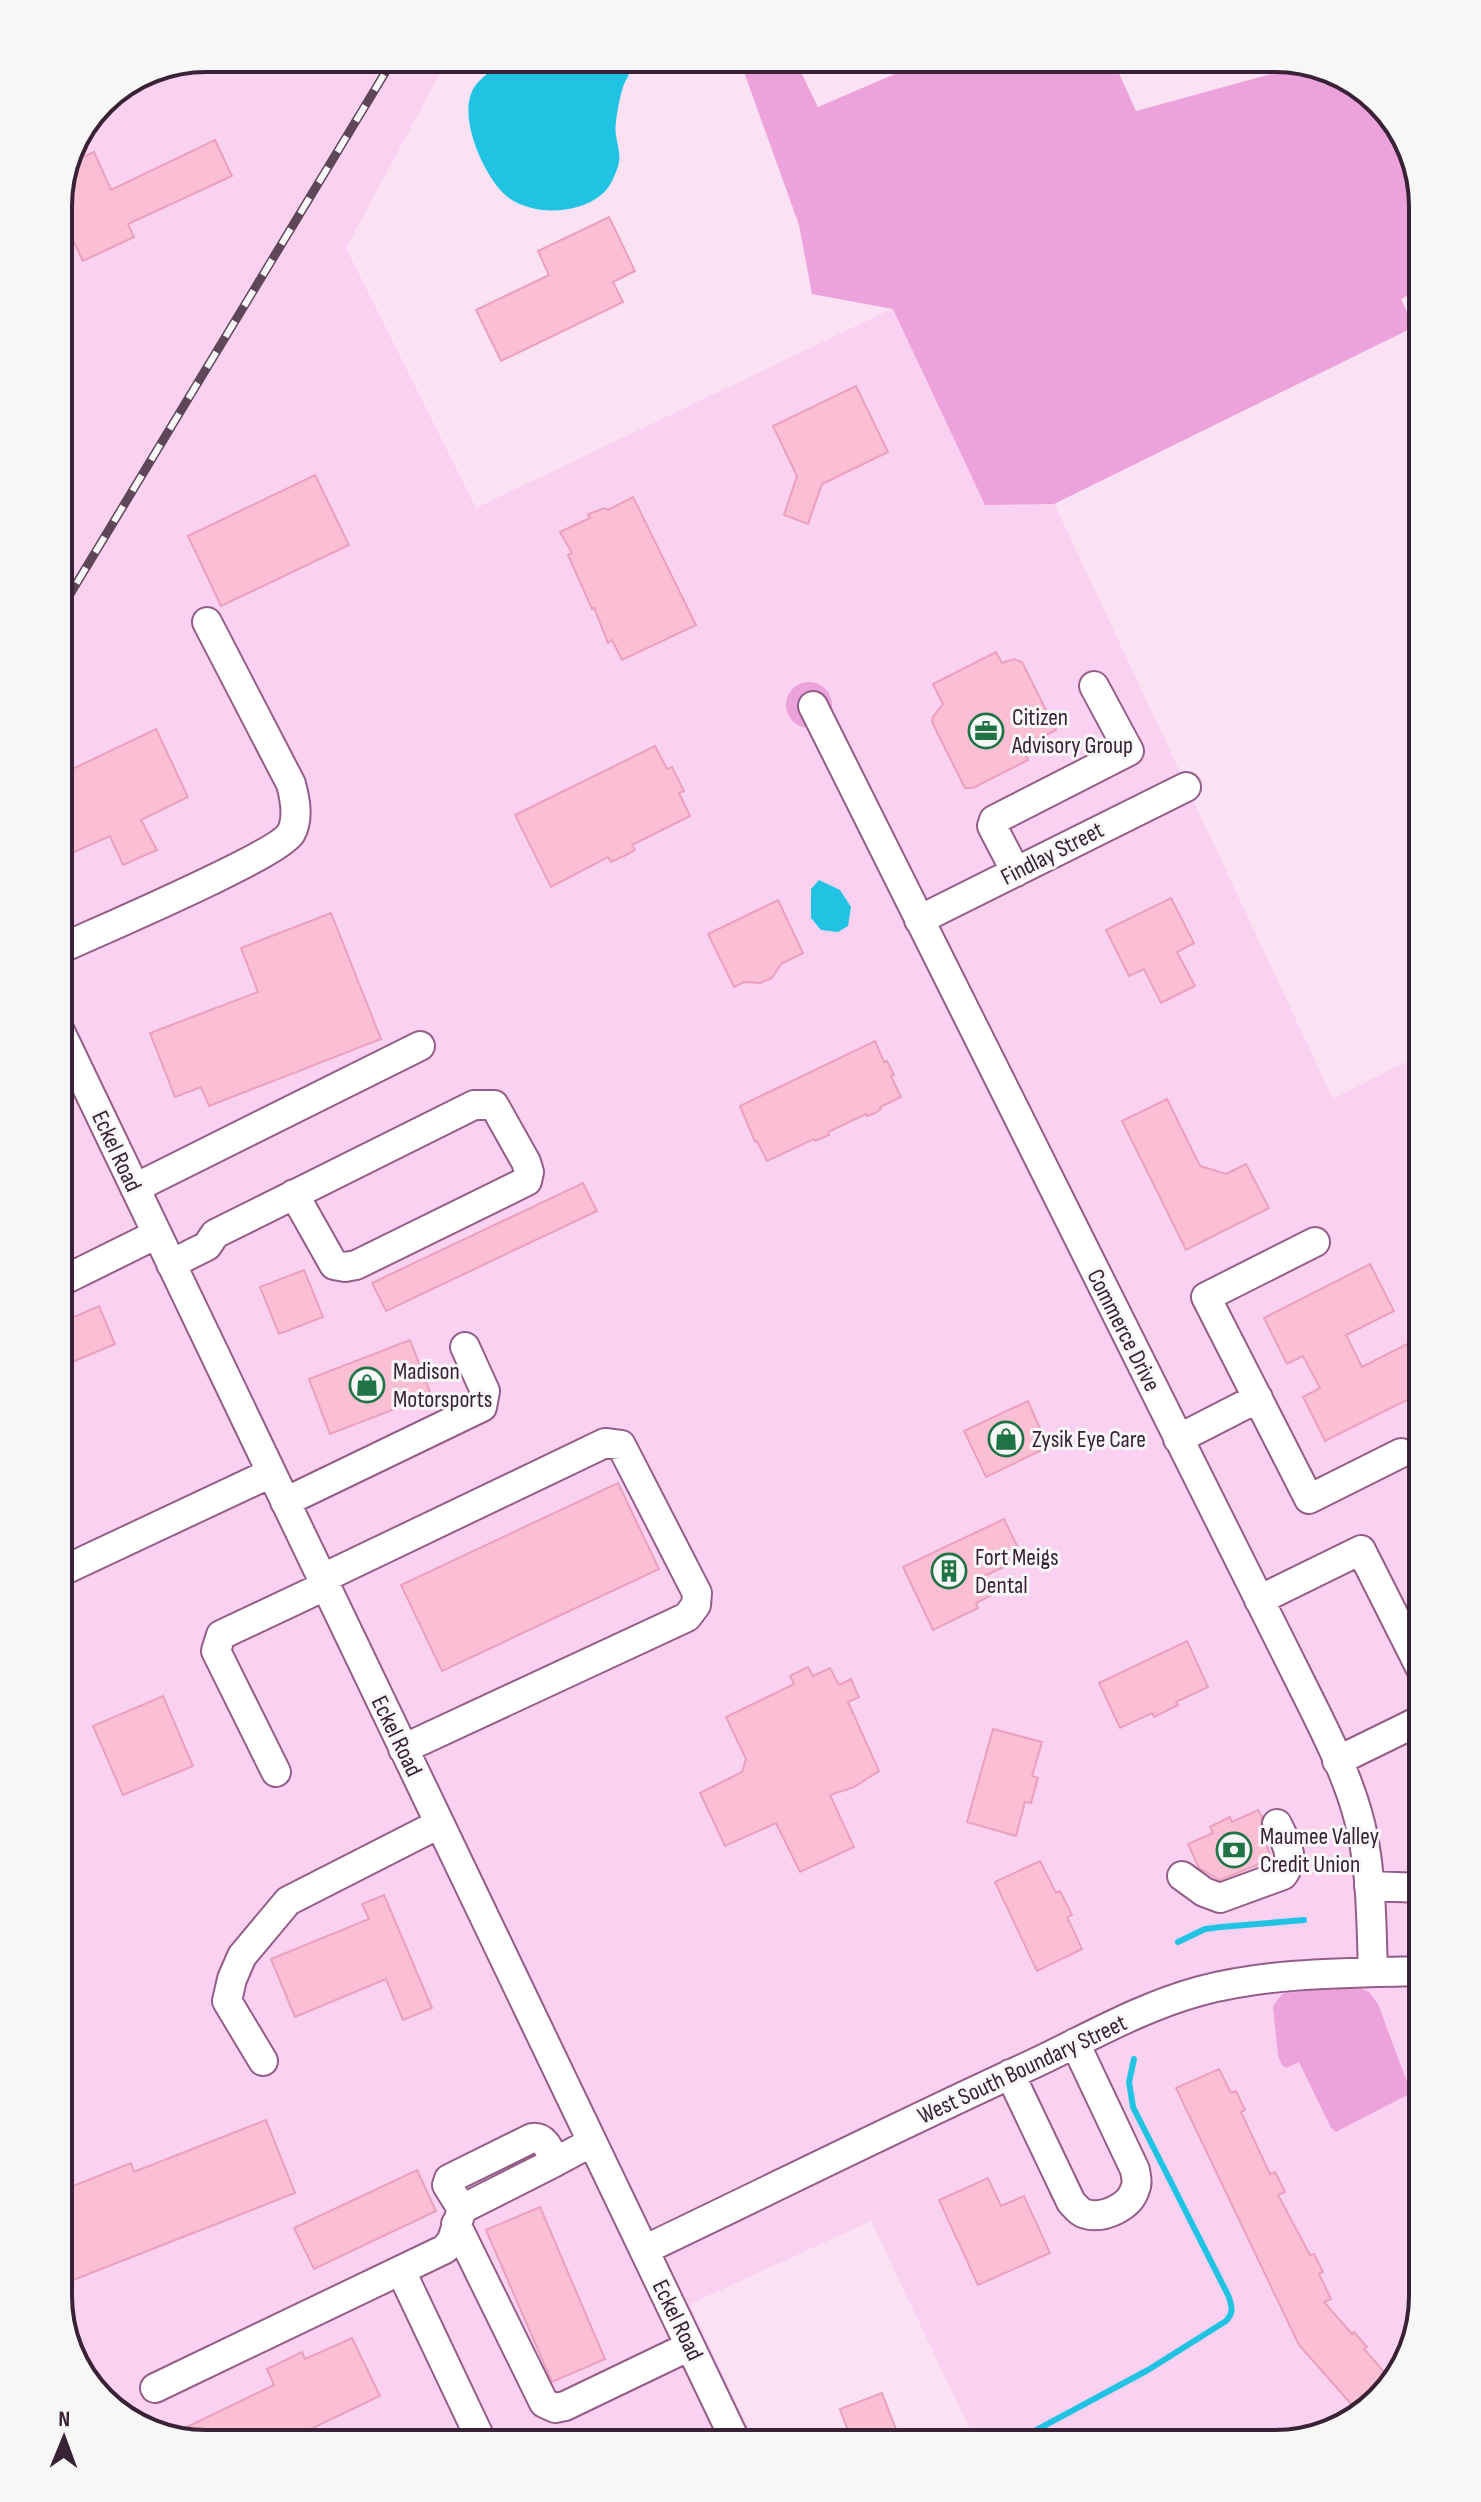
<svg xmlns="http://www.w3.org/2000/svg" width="1481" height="2502" viewBox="0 0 1481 2502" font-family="'Sofia Sans Condensed',sans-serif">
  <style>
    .built { fill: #fbd1f1 }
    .green { fill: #eca3dc }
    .water { fill: #20c4e2 }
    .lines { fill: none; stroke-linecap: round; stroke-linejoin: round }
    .stream { stroke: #20c4e2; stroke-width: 6 }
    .building { fill: #fabed5; stroke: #eaa1bd; stroke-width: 2 }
    .minor-casing { stroke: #945e89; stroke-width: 32 }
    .minor { stroke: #fff; stroke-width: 28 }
    .rail-casing { stroke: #5f475a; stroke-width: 9 }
    .rail { stroke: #f7f7f7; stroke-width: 6; stroke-dasharray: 18; stroke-linecap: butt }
    .labels { text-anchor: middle; stroke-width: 6; stroke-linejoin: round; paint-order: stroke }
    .poi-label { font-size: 24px; fill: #392235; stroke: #f7f7f7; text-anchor: start }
    .street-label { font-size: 24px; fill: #392235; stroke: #f7f7f7 }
    .rim { fill: none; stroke: #392235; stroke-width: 4 }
  </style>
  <rect width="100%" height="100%" fill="#fae1f4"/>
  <path class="built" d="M206,58h242l-102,190 130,260 474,-227 383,818 90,-46v1244l-25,81 -58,51 -65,15h-298l-106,-223 -181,83 66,140h-560l-72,-25 -51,-58 -15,-65v-2099l44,-96 48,-32z"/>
  <path class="green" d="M739,58h55l24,49 114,-49h180l24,53 168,-46 54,18 50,58 15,65v81l-22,12 13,28 -360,177 -69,1 -92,-196 -81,-15 -13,-69z
    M786 705a23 23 0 1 1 46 0a23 23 0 1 1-46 0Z
    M1360,1988l9,4 9,12 33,89 -75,39 -5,-4 -32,-66 -13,6 -4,-3 -4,-9 -5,-50 9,-12 10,-4z"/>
  <path class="water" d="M502,58h125c1,4 3,8 3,12 -1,6 -5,11 -7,17 -3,9 -6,25 -7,35 -3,17 8,31 1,47 -3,9 -8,20 -16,26 -23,19 -67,21 -92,3 -23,-17 -49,-75 -38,-104 5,-15 22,-22 31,-36z
    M819,880l21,10 11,17 -3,19 -10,6 -17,-2 -10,-12v-29z"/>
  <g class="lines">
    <path class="stream" d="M1418,1918h5
      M1178,1942l27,-13 16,-2 83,-7
      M1010,2444l138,-74 78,-49c8,-9 6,-13 3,-24l-96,-190 -4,-25 5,-23"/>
  </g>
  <path class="building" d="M215,140l17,36 -104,48 6,13 -51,24 -25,-53v-12l16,-35 20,-9 17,38z
    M609,217l26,54 -22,11 10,20 -122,59 -25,-51 73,-35 -11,-24z
    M856,386l32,66 -66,32 -14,40 -24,-9 13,-39 -24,-50z
    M315,475l34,70 -128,61 -33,-70z
    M633,497l63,128 -74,35 -10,-20 -4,3 -14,-35 -2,1 -24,-54 4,-2 -12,-21 30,-14 -2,-4 17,-6 3,2z
    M996,652l6,11 12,-4 8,3 34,68 -34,18 6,12 -55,28h-8l-33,-66 1,-5 10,-13 -10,-20z
    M156,729l32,68 -47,23 16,30 -34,15 -13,-29 -52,23v-83z
    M655,746l12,23 5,-2 12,24 -5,2 11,23 -58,29 3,5 -11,6 -13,6 -3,-5 -57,30 -36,-72z
    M1171,898l23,45 -17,9 18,34 -34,17 -17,-34 -15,7 -23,-46z
    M778,900l25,53 -22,11 -9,14 -12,5 -16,-1 -10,5 -26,-53z
    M331,913l50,126 -172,67 -8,-19 -26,10 -25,-64 108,-41 -17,-44z
    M875,1041l9,21 3,-1 7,14 -3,1 10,21 -21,10 1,2 -6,4 -8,3 -1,-2 -38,18 1,3 -14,6 -1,-2 -47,22 -10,-20 -2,1 -15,-36z
    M1167,1099l33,67 26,8 20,-10 23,44 -83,42 -64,-129z
    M583,1183l14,28 -211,100 -14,-28z
    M1370,1264l24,47 -48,24 16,32 47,-24 14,27v22l-98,49 -22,-44 17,-9 -17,-32 -16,8 -23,-46z
    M304,1270l19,47 -44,17 -19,-47z
    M99,1306l16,38 -57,24v-44z
    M410,1340l21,55 -101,39 -21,-55z
    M1028,1401l20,46 -62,30 -22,-46z
    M618,1483l41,86 -217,102 -41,-86z
    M1004,1519l19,39 -39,18 8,19 -16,8 2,5 -45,22 -30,-63z
    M1187,1641l21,46 -32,15 2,3 -24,12 -2,-4 -32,15 -21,-45z
    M808,1667l5,9 17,-8 9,17 12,-6 8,18 -11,5 31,69 -25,16 -24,8 24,52 -54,25 -24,-49 -51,23 -25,-53 42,-21 4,-13 -20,-42 68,-33 -4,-8z
    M163,1696l30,70 -70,29 -30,-69z
    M993,1729l49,13 -10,34 6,2 -7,25 -6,-1 -9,34 -49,-14z
    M1258,1810l4,7 -1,14 11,28 -52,21 -21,-12 -11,-24 25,-11 -3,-6 20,-10 2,5z
    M1040,1861l16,32 4,-2 12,24 -5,2 15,32 -45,22 -42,-89z
    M384,1895l48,113 -29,12 -17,-41 -91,38 -24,-58 98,-40 -7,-15z
    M1219,2069l12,24 5,-2 9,19 -4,2 29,62 5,-2 10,20 -7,3 32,60 4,-1 9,18 -4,2 12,25 -7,3 28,32 2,-2 13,15 -3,2 29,33 -34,31 -60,-68 -123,-257z
    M266,2120l29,73 -237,93v-94l73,-29 3,9z
    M417,2170l19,41 -122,58 -20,-41z
    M988,2178l13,28 23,-10 26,57 -72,32 -39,-85z
    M540,2207l65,152 -53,23 -66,-152z
    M352,2338l28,58 -101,48h-83l-26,-9 104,-50 -7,-16 35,-17 3,7z
    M882,2393l15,39 -10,5 2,7h-36l-13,-35z"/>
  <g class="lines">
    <g class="minor-casing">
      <path id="minor" d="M813,706l487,975c21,42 44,86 57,131 15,51 14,107 16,160
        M1016,872l-24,-46 2,-6 135,-69 -35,-65
        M919,920l267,-133
        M58,950c36,-17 219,-94 233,-117 8,-15 4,-34 0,-49l-84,-162
        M58,1027l679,1417
        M135,1188l285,-142
        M1315,1242l-109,55 103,202 92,-46
        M171,1264l36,-18 8,-12 259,-129h20l32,57 3,10 -2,9 -171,84 -11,2 -11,-2 -40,-71
        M58,1283l99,-49
        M1178,1439l80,-41
        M285,1502l197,-95 3,-16 -20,-44
        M58,1573l213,-100
        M321,1579l284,-136 16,2 76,148 -1,12 -9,12 -284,132
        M1259,1600l102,-50 62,123
        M1337,1761l86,-42
        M276,1772l-60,-121 5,-16 104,-49
        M1182,1876l22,16 16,6 63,-23c13,-18 3,-32 -6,-51
        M1369,1886l54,2
        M263,2061l-36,-60 5,-22 10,-23 46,-55 151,-77
        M1010,2074l61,128c5,5 9,11 15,12 17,5 44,-7 49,-25 3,-6 1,-12 0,-19l-60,-127
        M462,2209l93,-47
        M456,2224l88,179 11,5 10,-2 125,-60
        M644,2250c130,-62 258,-126 389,-186 55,-26 108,-57 167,-73 72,-19 148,-18 223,-20
        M401,2271l81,171
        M155,2388l290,-139 7,-9 10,-31 -15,-24 2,-6 83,-41c14,-2 18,14 23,24l37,-20"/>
    </g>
    <use href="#minor" class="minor"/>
    <g class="rail-casing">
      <path id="rail" d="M58,614l336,-556"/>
    </g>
    <use href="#rail" class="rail"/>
  </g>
  <defs>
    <g id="office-ring" transform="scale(1.8)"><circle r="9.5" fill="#f7f7f7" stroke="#207345" stroke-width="1.5"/><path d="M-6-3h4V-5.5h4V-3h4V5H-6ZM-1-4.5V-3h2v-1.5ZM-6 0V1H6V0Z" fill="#207345"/></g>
    <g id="shop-ring" transform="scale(1.8)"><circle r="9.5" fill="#f7f7f7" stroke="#207345" stroke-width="1.5"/><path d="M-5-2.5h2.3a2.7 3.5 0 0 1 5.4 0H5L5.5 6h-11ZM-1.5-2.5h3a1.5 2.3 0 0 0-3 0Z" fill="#207345"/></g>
    <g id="building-ring" transform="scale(1.8)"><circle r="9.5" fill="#f7f7f7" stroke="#207345" stroke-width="1.5"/><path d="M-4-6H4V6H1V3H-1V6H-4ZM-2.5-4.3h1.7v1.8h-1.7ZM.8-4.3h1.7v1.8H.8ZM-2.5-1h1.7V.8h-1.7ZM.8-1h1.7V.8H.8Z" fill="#207345"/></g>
    <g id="bank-ring" transform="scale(1.8)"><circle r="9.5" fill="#f7f7f7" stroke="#207345" stroke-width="1.5"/><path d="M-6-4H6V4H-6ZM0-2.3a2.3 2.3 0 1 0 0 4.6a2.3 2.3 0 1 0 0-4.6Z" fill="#207345"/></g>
  </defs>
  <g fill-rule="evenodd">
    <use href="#office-ring" x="986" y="731"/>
    <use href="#shop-ring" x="367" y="1385"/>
    <use href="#shop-ring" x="1006" y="1439"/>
    <use href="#building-ring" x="949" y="1571"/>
    <use href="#bank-ring" x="1234" y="1850"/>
  </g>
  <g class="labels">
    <g class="poi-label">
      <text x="1012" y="725">Citizen<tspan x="1012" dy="28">Advisory Group</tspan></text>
      <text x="393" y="1379">Madison<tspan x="393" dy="28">Motorsports</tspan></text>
      <text x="1032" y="1447">Zysik Eye Care</text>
      <text x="975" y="1565">Fort Meigs<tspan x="975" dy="28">Dental</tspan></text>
      <text x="1260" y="1844">Maumee Valley<tspan x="1260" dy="28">Credit Union</tspan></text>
    </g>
    <g class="street-label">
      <text transform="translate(1052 853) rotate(-27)" y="8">Findlay Street</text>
      <text transform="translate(117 1151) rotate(65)" y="8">Eckel Road</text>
      <text transform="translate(1124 1330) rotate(63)" y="8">Commerce Drive</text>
      <text transform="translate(397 1736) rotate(64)" y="8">Eckel Road</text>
      <text transform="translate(1022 2069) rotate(-25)" y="8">West South Boundary Street</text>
      <text transform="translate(678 2320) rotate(64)" y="8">Eckel Road</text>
    </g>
  </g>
  <path d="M0 0H1481V2502H0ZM206 72H1275A134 134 0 0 1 1409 206V2296A134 134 0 0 1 1275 2430H206A134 134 0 0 1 72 2296V206A134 134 0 0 1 206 72Z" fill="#f7f7f7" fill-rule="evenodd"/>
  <path class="rim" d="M206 72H1275A134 134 0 0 1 1409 206V2296A134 134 0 0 1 1275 2430H206A134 134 0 0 1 72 2296V206A134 134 0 0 1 206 72Z"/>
  <g transform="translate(64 2438) rotate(1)" stroke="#f7f7f7" stroke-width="6" paint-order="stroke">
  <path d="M0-6L14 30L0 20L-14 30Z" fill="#392235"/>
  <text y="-12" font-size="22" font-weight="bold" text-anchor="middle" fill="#392235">N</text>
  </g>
</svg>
